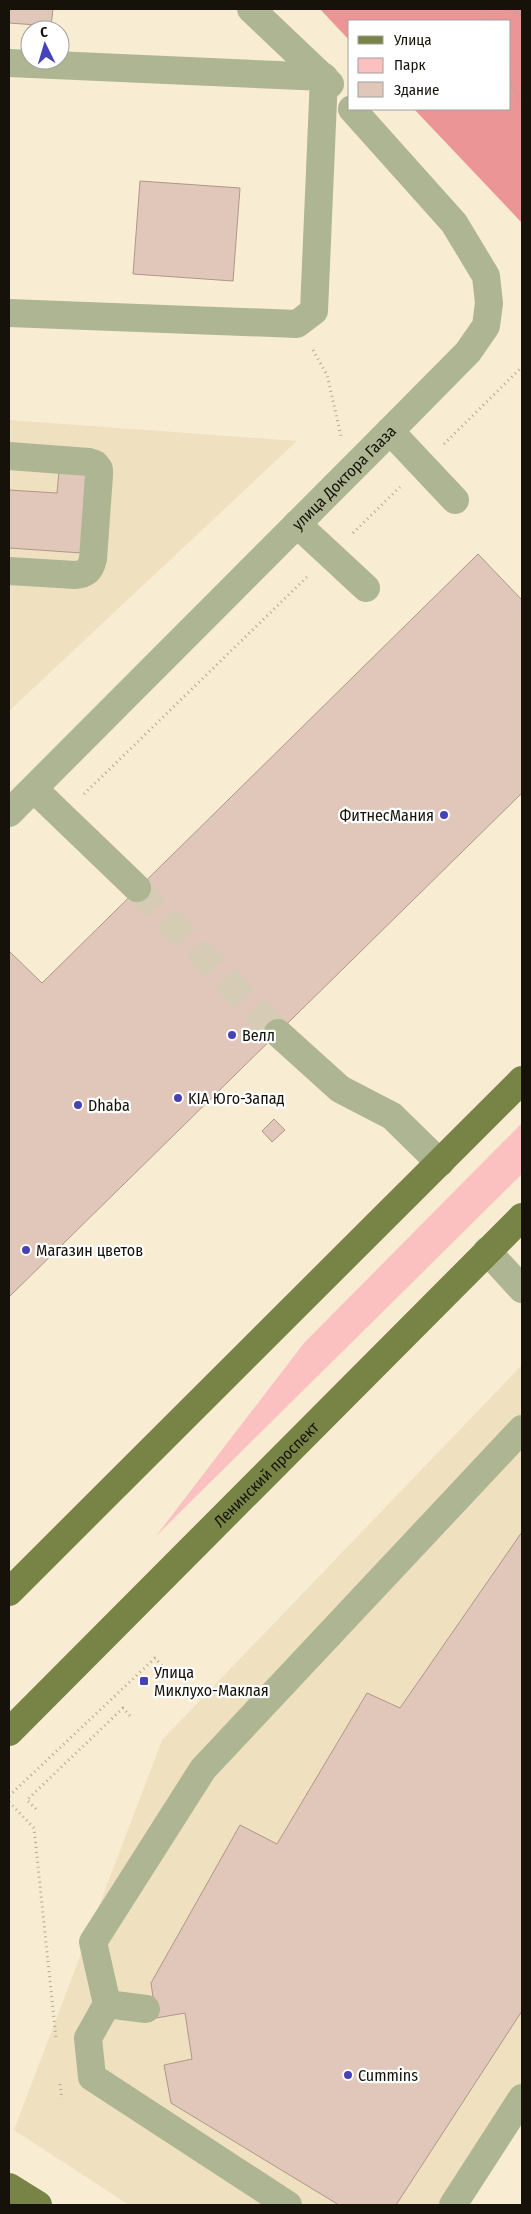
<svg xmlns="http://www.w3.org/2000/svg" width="531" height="2214" viewBox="0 0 531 2214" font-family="'Fira Sans Condensed',sans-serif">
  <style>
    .built { fill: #efe0c0 }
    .green { fill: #fbc0c0 }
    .forest { fill: #ec9597 }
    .building { fill: #e1c7b9; stroke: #ae9689 }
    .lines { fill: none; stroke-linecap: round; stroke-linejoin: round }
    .minor-tunnel { stroke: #d6cbb5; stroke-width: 28; stroke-dasharray: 28 14; stroke-linecap: butt }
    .path { stroke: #b2a995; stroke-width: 3; stroke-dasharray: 1 4; stroke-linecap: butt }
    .minor { stroke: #adb593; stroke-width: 28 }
    .major { stroke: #778445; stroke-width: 28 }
    .poi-dot { fill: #4643b9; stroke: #fff; stroke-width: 2 }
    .labels { text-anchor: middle; stroke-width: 4.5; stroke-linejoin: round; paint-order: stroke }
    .street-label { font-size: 16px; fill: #161209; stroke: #fff }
    .poi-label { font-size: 16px; fill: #161209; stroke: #fff; text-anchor: start }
  </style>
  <rect width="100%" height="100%" fill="#f8ecd3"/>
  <path class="built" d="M9,420l288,21 -288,270z
    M522,1365v758l-55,82h-338l-115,-75 148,-390z"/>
  <path class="green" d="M522,1123v51l-366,362 148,-193z"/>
  <path class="forest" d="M320,9h202v214l-108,-114h96v-88h-160v20z"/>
  <path class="building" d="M9,9h44l-2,17 -42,-3z
    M140,181l100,7 -7,93 -100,-7z
    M59,471l29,2 -6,80 -73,-5v-58l48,3z
    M478,554l44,46v193l-513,504v-346l33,32z
    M274,1119l11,11 -13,12 -10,-11z
    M522,1532v479l-126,194h-57l-168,-102 -7,-38 28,-6 -7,-46 -29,5 -5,-35 89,-158 37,19 90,-151 33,15z"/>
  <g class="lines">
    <path class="minor-tunnel" d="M137,888l141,145"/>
    <path class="path" d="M484,9l5,12
      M512,9l10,7
      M510,80l12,25
      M313,350l14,25 14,61
      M444,444l78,-77
      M353,533l47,-46
      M84,794l225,-219
      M9,1796l146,-138 19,21
      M9,1802l25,26 22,210
      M36,1809l-9,-9 96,-92 9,10
      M60,2084l2,15"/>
    <g class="minor">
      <path d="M251,9l79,75"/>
      <path d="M9,63l315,14 -10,234 -17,13 -288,-11"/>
      <path d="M390,431l65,69"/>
      <path d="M9,456l80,6 6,2 4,5v6l-6,84c-3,12 -7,15 -18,16l-66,-4"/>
      <path d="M297,524l69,64"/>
      <path d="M34,789l103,99"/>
      <path id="s1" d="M9,813l381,-382 78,-79 18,-26 3,-23 -3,-27 -32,-53 -102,-114"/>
      <path d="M278,1033l62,56 52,27 48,47"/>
      <path d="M487,1251l35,38"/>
      <path d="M107,2004l-14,-62 110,-173 319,-340"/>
      <path d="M146,2009l-39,-5 -19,34 4,39 196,128"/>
      <path d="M453,2205l69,-107"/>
    </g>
    <g class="major">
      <path d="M9,1592l513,-512"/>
      <path id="s2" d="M9,1732l513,-515"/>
      <path d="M9,2187l29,18"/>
    </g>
  </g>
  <g class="poi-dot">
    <circle cx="444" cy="815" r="5"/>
    <circle cx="232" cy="1035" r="5"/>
    <circle cx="178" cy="1098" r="5"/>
    <circle cx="78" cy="1105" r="5"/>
    <circle cx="26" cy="1250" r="5"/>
    <rect x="139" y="1676" width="10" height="10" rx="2.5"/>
    <circle cx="348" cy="2075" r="5"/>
  </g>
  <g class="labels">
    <g class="street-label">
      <text dy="6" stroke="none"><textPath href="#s1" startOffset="474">улица Доктора Гааза</textPath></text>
      <text dy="6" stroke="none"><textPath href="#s2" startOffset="364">Ленинский проспект</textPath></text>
    </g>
    <g class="poi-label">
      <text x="434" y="821" text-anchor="end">ФитнесМания</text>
      <text x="242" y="1041">Велл</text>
      <text x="188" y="1104">KIA Юго-Запад</text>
      <text x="88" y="1111">Dhaba</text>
      <text x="36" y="1256">Магазин цветов</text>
      <text x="154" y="1678">Улица<tspan x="154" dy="18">Миклухо-Маклая</tspan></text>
      <text x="358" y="2081">Cummins</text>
    </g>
  </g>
  <rect width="531" height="2214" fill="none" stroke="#161209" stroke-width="20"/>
  <rect x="348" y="20" width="162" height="90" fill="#ffffff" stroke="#a2a09d"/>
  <rect x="358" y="36" width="25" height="8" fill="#778445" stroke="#a2a09d"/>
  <text x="394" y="45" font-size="15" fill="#161209">Улица</text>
  <rect x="358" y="58" width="25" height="15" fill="#fbc0c0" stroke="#a2a09d"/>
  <text x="394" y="70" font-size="15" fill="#161209">Парк</text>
  <rect x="358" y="82" width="25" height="15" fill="#e1c7b9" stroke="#a2a09d"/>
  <text x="394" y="95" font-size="15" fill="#161209">Здание</text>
  <g transform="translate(45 45) rotate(355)"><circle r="24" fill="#ffffff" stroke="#a2a09d"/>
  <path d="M0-4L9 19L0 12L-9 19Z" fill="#4643b9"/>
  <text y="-8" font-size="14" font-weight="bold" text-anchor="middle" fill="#161209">С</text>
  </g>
</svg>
